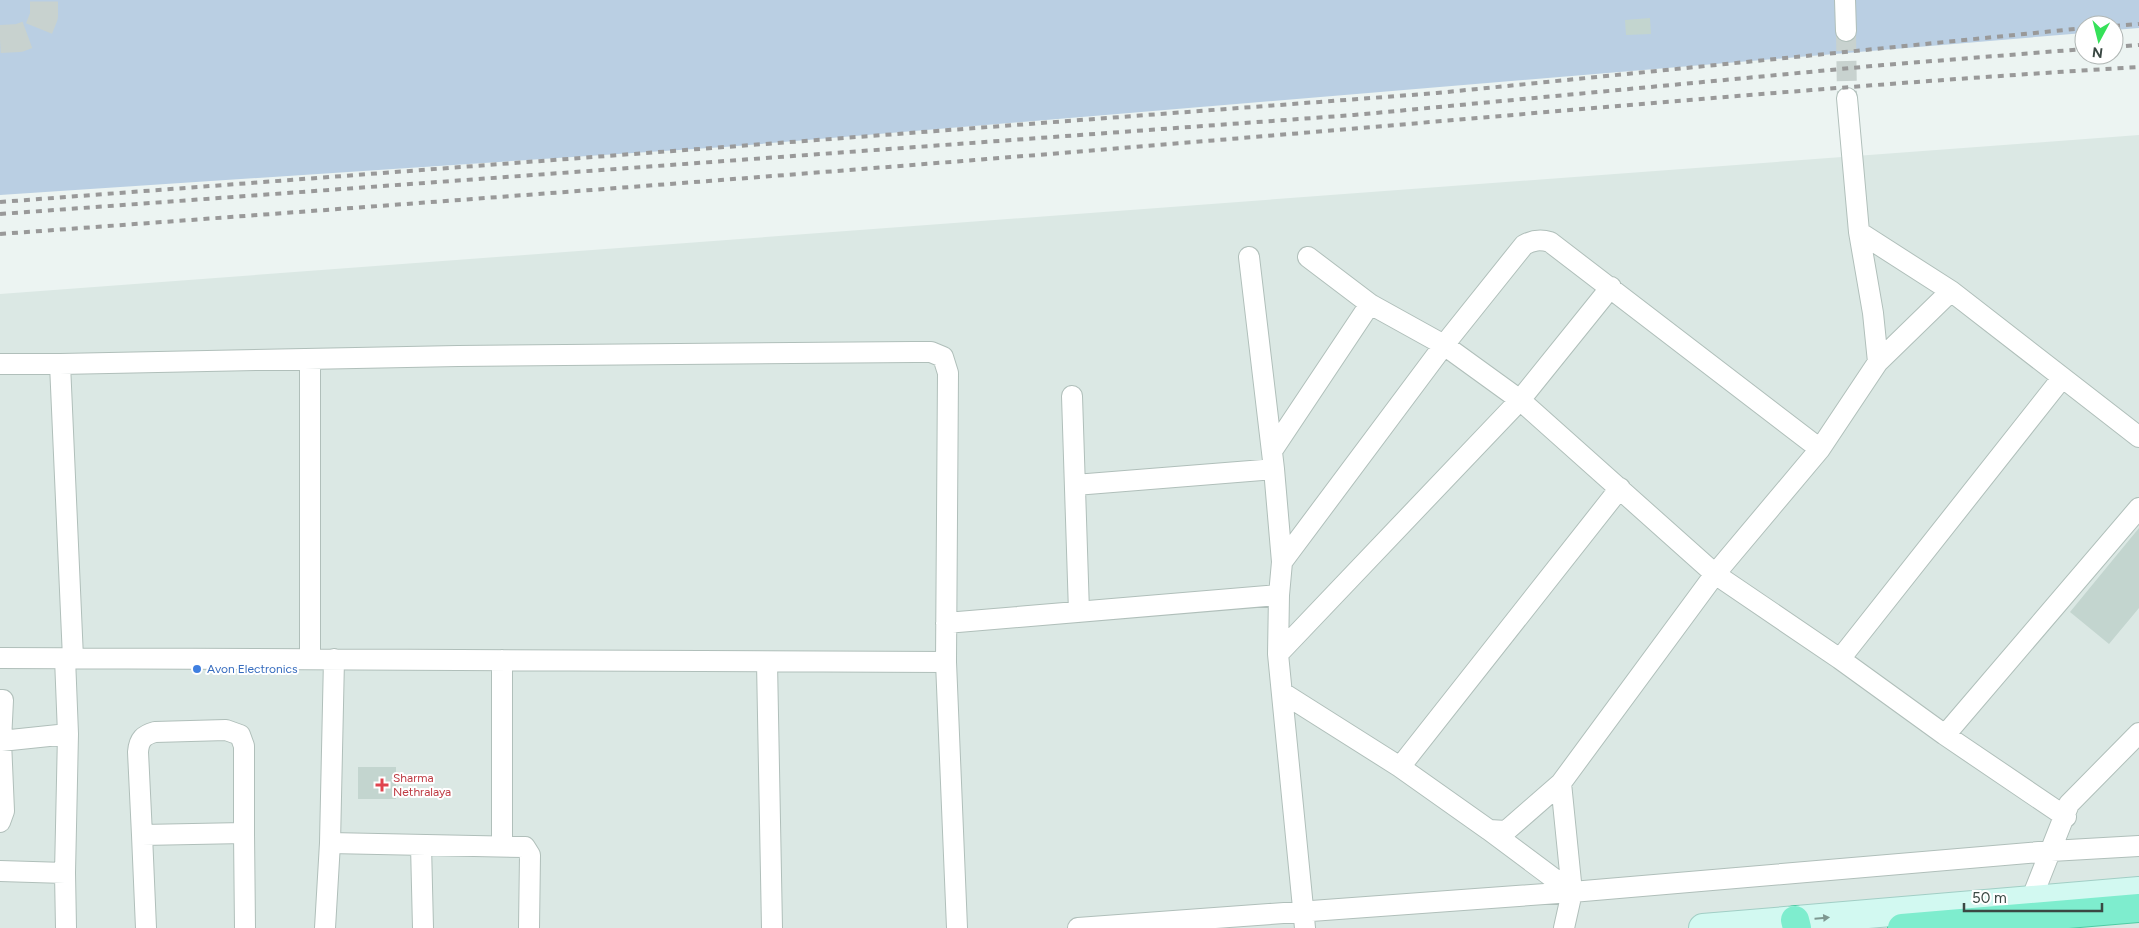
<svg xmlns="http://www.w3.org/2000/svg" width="2139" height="928" viewBox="0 0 2139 928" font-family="Figtree,sans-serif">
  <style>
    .residential { fill: #dbe8e4 }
    .green { fill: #bacfe3 }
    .building { fill: #c3d5cf }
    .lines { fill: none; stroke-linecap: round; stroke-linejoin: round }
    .street-tunnel { stroke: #c8d2cf; stroke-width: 20; stroke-dasharray: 20 10; stroke-linecap: butt }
    .secondary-tunnel { stroke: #c8d2cf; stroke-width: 28; stroke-dasharray: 28 14; stroke-linecap: butt }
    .street-casing { stroke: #b0bfba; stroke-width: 22 }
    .secondary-casing { stroke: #a1cec5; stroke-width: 30 }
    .highway-casing { stroke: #4ecca4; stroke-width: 30 }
    .street { stroke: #fff; stroke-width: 20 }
    .secondary { stroke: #d2f9f1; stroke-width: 28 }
    .highway { stroke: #7eedce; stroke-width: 28 }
    .rail { stroke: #999; stroke-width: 4; stroke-dasharray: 6 6; stroke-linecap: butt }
    .oneway { fill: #7e9891 }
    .shop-dot { fill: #3f7fe0; stroke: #fff; stroke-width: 2 }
    .health-dot { fill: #e0444e; stroke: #fff; stroke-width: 2 }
    .labels { text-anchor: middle; stroke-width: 4; stroke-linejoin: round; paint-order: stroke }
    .shop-label { font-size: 12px; fill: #366cbe; stroke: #fff; text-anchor: start }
    .health-label { font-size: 12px; fill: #be3a42; stroke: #fff; text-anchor: start }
  </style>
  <rect width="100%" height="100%" fill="#ecf4f2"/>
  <path class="residential" d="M2139,135v793h-2139v-634z"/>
  <path class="green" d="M0,0h2139v28l-25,2v-5h-30v8l-1360,114 -724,48z"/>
  <path class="building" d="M1650,18l1,16 -25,1 -1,-15z
    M2139,528v80l-30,36 -39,-32z
    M358,767h38v32h-38z"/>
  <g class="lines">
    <path class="street-tunnel" d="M1846,31l1,67"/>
    <path class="secondary-tunnel" d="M0,39l19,-1 19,-7 6,-15v-16"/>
    <g class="street-casing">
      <path id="street" d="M1845,0l1,31
        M1859,232l92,59 188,146
        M1249,257l25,212 8,93 -3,33 -1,59 27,274
        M1308,257l62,47 74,41 76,55 195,174 125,85
        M310,359v300
        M1878,362l73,-71
        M0,364h60l398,-8 456,-4h17l12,5 5,16 -2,289 11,266
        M60,364l13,294
        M2062,378l-222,281 105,76 121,82
        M1072,396l7,216
        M1272,451l98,-147
        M1075,485l199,-16
        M1282,562l162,-217 80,-100c9,-5 16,-6 26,-3l270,207
        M946,623l333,-28
        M1278,654l242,-254 91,-113
        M0,658l946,4
        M65,658l3,76
        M334,659l-4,184 195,4 5,8 -1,73
        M767,662l5,266
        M1283,693l117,74 89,63 83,62
        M0,700h3l-2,41 67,-7 -3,139 -65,-2
        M1945,735l194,-227
        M1400,767l220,-279
        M0,822l4,-11 -3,-70
        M1489,830l17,1 55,-48
        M142,835l-4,-83c1,-13 6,-17 17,-20l71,-2 14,5 4,11v87
        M421,845l2,83
        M502,846v-186
        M65,873l1,55
        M2031,900l38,-96 70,-71
        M146,928l-4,-93 102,-2 1,95
        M325,928l5,-85
        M1078,928l494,-36 479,-41 88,-5
        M1564,928l8,-36 -11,-109 154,-209 105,-125 58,-87 -5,-49 -14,-81 -12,-134"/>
    </g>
    <g class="secondary-casing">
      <path id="secondary" d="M1703,928l436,-37"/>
    </g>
    <g class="highway-casing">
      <path id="highway" d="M1795,920l2,8
        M1902,928l237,-20"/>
    </g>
    <use href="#street" class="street"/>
    <use href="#secondary" class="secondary"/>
    <use href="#highway" class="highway"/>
    <path class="rail" d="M2114,26l25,-2
      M2114,47l25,-2
      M0,202l1437,-109 647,-65
      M0,214l1354,-99 529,-50 201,-16
      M0,234c394,-29 788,-58 1182,-91 319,-26 638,-57 957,-76"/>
  </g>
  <defs><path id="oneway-solid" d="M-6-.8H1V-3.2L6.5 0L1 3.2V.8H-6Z" transform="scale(1.25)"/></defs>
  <use class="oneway" href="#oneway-solid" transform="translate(1822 918) rotate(-5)"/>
  <circle class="shop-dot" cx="197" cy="669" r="5"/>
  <path class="health-dot" d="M379.5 777.5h5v5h5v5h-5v5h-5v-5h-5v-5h5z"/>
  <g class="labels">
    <g class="shop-label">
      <text x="207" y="673">Avon Electronics</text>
    </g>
    <g class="health-label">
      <text x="393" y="782">Sharma<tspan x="393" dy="14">Nethralaya</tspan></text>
    </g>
  </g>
  <g transform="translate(2099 40) rotate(187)"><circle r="24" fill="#ffffff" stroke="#b0b6b4"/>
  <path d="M0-4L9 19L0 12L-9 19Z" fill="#36e159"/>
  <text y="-8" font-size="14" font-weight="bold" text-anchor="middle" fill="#3a4843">N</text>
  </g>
  <path d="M1964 903v8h138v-8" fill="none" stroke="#3a4843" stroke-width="2.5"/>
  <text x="1972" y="903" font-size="15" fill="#3a4843" stroke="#ffffff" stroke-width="4" paint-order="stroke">50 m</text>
</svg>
